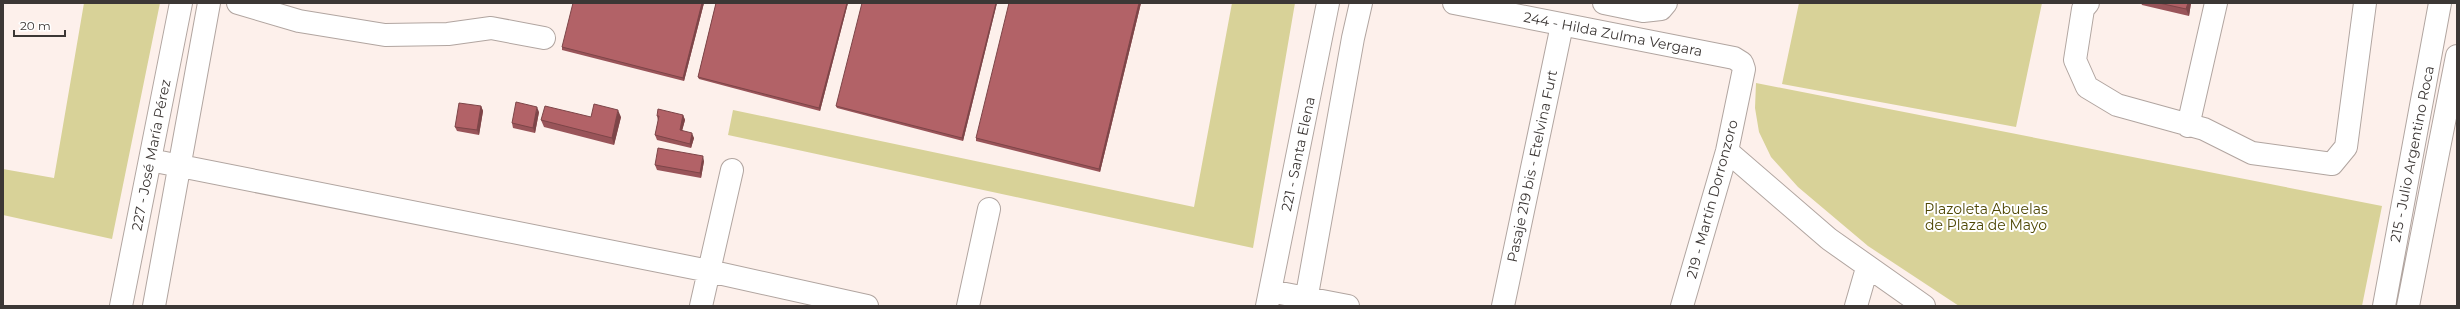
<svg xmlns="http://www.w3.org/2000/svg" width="2460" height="309" viewBox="0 0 2460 309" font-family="Montserrat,sans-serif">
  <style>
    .green { fill: #d8d298 }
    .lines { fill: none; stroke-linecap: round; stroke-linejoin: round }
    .minor-casing { stroke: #b1a5a0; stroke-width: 24 }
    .minor { stroke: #fff; stroke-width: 22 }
    .wall { fill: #995459 }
    .shaded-wall { fill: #7d4548 }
    .building { fill: #b26267; stroke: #7d4548 }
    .labels { text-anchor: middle; stroke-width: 4; stroke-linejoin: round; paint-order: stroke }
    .street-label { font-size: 14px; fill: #3c3735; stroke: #fff }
    .park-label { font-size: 14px; fill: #4e4704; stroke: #fff }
  </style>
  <rect width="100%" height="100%" fill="#fdf0eb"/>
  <path class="green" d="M84,3h76l-48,236 -109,-24v-46l51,9z
    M1232,3h63l-42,245 -525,-113 5,-25 461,97z
    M1799,3h243l-26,124 -234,-43z
    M1756,83l626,123 -20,100h-403l-91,-60 -70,-59 -27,-30 -12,-25 -4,-24z"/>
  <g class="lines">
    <g class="minor-casing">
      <path id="minor" d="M238,3l61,18 86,14 63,-1 43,-6 53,10
        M1454,3l280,55 8,5 2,6 -17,82 -45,155
        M1604,3l39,8 18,-2 5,-6
        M2088,3l-5,6 -8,51 12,27 30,18 87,24 48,24 80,11 14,-17 19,-144
        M2188,126l28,-123
        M1727,151l102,88 95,67
        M150,160l559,111 158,35
        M1270,291l78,15
        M121,306l60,-303
        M154,306l55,-303
        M701,306l31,-136
        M968,306l21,-97
        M1267,306l61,-303
        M1305,306l48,-268 8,-35
        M1503,306l59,-281
        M1856,306l11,-38
        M2384,306l56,-303
        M2408,306l49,-250"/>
    </g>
    <use href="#minor" class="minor"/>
  </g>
  <path class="wall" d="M704,3l-20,78 -122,-31v-3z
    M716,3h132l-28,108 -121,-32 -1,-2z
    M997,3l-34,138 -126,-33 -1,-2z
    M1141,3l-41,169 -124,-31v-3z
    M2141,3h50l-2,13 -47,-11z
    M481,106l2,5 -4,24 -22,-4 -2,-4z
    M539,112l-4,21 -22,-5 -1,-5z
    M683,115l2,5 -3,10 12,8 -3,10 -34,-8 -2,-5 3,-14 -1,-5z
    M591,117h30l-7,28 -70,-18 -3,-7z
    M704,161l-3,17 -44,-8 -2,-5z"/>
  <path class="shaded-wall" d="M702,3h2l-20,78 -1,-3z
    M847,3h1l-28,108 -1,-3z
    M996,3h1l-34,138 -1,-3z
    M1139,3h2l-41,169 -1,-3z
    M2188,3h3l-2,13 -3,-7z
    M481,106l2,5 -4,24 -2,-5z
    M537,107l2,5 -4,21 -2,-5z
    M618,110l3,7 -7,28 -2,-7z
    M683,115l2,5 -4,15 -1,-5z
    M692,133l2,5 -3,10 -1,-4z
    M703,156l1,5 -3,17 -1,-5z"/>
  <path class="building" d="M573,3h129l-19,75 -121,-31z
    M716,3h131l-28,105 -121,-31z
    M862,3h134l-34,135 -126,-32z
    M1009,3h130l-40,166 -123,-31z
    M2159,3h29l-2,6z
    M516,102l21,5 -4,21 -21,-5z
    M459,103l22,3 -4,24 -22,-3z
    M594,104l24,6 -6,28 -71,-18 4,-14 46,11z
    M658,109l25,6 -3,15 12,3 -2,11 -35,-9 4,-19h-2z
    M658,148l45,8 -3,17 -45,-8z"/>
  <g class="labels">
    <g class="street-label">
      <text transform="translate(1613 34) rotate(11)" y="5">244 - Hilda Zulma Vergara</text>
      <text transform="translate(1298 154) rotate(-78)" y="5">221 - Santa Elena</text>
      <text transform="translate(2412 154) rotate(-79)" y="5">215 - Julio Argentino Roca</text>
      <text transform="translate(151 155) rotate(-79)" y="5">227 - José María Pérez</text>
      <text transform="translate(1532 166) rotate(-78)" y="5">Pasaje 219 bis - Etelvina Furt</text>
      <text transform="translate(1712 199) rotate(-75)" y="5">219 - Martín Dorronzoro</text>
    </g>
    <g class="park-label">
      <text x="1986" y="214">Plazoleta Abuelas<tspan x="1986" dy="16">de Plaza de Mayo</tspan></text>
    </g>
  </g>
  <rect width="2460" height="309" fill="none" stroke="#3c3735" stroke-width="8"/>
  <path d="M14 30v6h51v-6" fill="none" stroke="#3c3735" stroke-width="2"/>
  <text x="20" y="30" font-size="12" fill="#3c3735" stroke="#ffffff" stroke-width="3" paint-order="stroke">20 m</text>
</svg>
